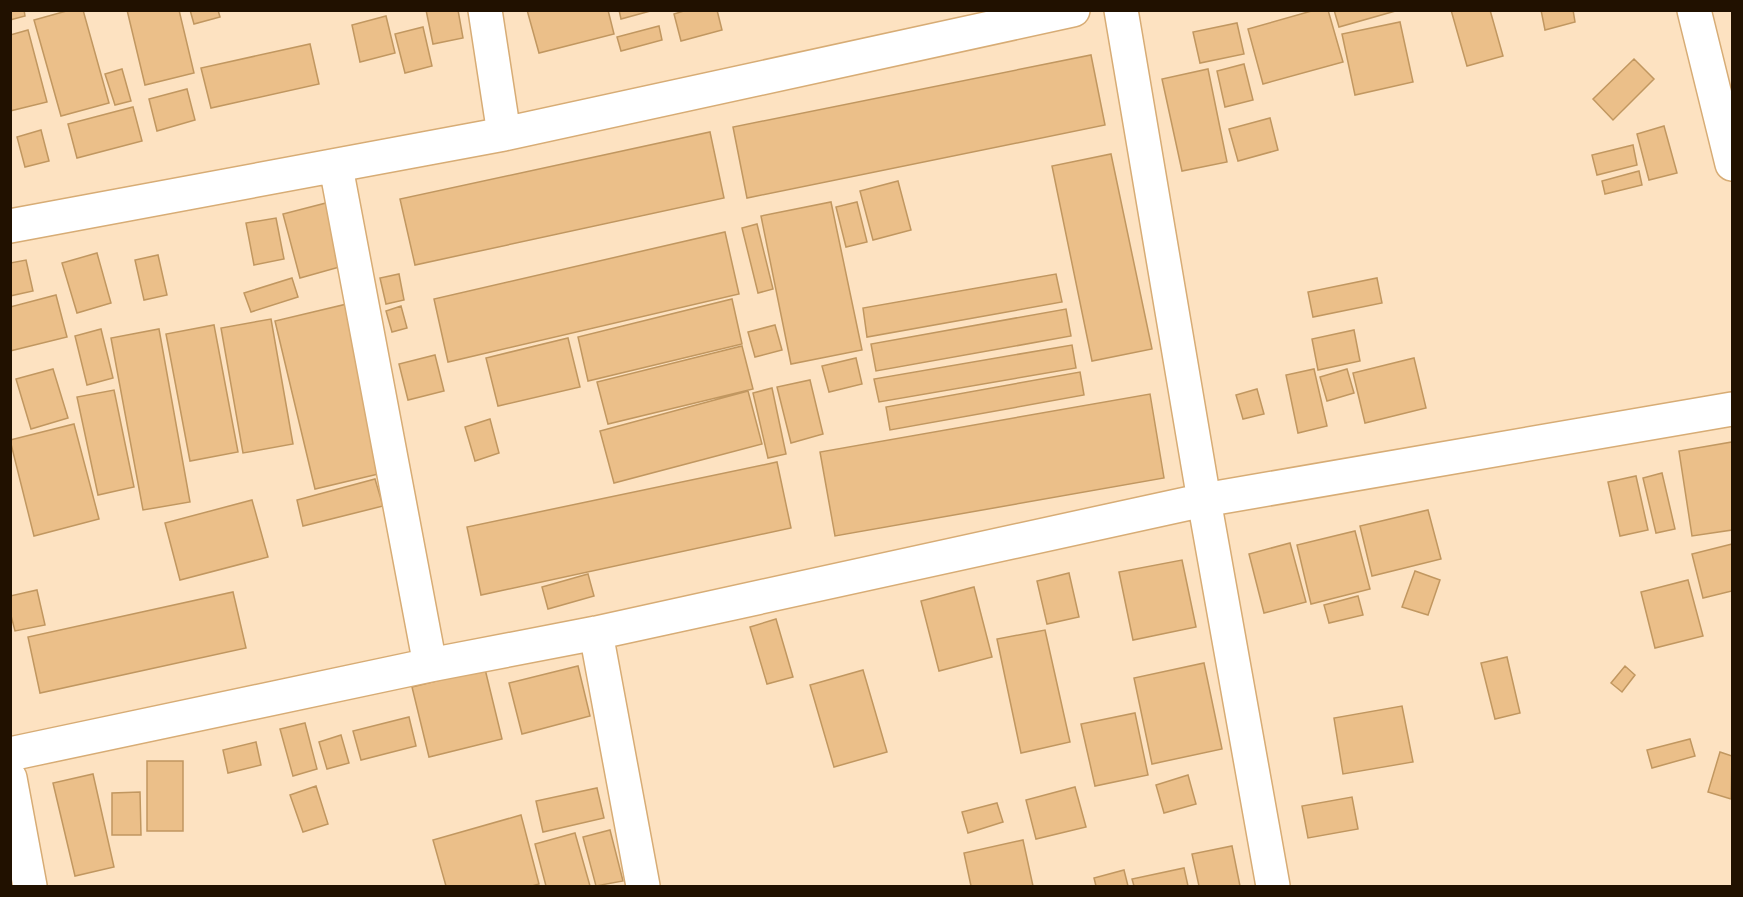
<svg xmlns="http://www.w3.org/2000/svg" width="1743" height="897" viewBox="0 0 1743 897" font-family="'Crimson Pro',serif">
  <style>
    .building { fill: #ebbf89; stroke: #c19760; stroke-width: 1.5 }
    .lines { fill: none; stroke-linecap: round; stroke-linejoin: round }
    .minor-casing { stroke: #d7ac75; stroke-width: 36 }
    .minor { stroke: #fff; stroke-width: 33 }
  </style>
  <rect width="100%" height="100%" fill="#fde2c1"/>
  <path class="building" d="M10,10h14l1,6 -15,4z
    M70,10h13l26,93 -48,13 -27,-96z
    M127,10h52l15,63 -49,12z
    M190,10h28l2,7 -26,7z
    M426,10h32l5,28 -30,6z
    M527,10h81l6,24 -75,19z
    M619,10h35l-33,9z
    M687,10h30l5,20 -41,11 -7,-27z
    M1315,10h13l15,52 -80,22 -15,-55z
    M1334,10h65l-60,17z
    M1451,10h39l13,46 -36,10z
    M1541,10h32l2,12 -30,8z
    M386,16l9,37 -35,9 -8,-37z
    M1400,22l13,60 -58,13 -13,-61z
    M1237,23l7,31 -44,9 -7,-31z
    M659,26l3,14 -41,11 -4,-14z
    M423,27l9,39 -27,7 -10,-39z
    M28,30l19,72 -37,9v-76z
    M310,44l9,40 -108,24 -10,-40z
    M1091,55l14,70 -358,73 -14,-71z
    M1634,59l20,20 -41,41 -20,-21z
    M1244,64l9,36 -28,7 -8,-36z
    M122,69l9,32 -16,4 -10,-31z
    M1208,69l19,93 -45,9 -20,-92z
    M187,89l8,31 -38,11 -8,-32z
    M133,107l9,34 -65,17 -9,-34z
    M1270,118l8,32 -40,11 -9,-32z
    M1664,126l13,47 -28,7 -12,-46z
    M41,130l8,31 -24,6 -8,-30z
    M710,132l14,66 -309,67 -15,-66z
    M1633,145l4,20 -40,10 -5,-20z
    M1111,154l41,195 -60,12 -40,-195z
    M1639,171l3,14 -37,9 -3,-13z
    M898,181l13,49 -38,10 -13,-49z
    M831,202l31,148 -71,14 -30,-148z
    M857,202l10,40 -21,5 -10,-40z
    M326,203l17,63 -43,12 -17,-64z
    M276,218l8,41 -30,6 -8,-42z
    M757,224l16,65 -15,4 -16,-65z
    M725,232l14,62 -291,68 -14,-63z
    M97,253l14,50 -34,10 -15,-50z
    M158,255l9,40 -23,5 -9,-40z
    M26,260l7,31 -23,5v-33z
    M399,274l5,26 -18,4 -6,-26z
    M1056,274l6,28 -195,35 -4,-29z
    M292,278l6,19 -47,15 -7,-19z
    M1377,278l5,25 -69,14 -5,-25z
    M56,295l11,42 -57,14v-44z
    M732,299l10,45 -154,37 -10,-44z
    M351,303l40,168 -76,18 -40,-168z
    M401,306l6,22 -15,4 -6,-21z
    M1066,309l5,27 -195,35 -5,-27z
    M271,319l22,125 -50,9 -22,-125z
    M214,325l24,127 -48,9 -24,-127z
    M775,325l7,25 -27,7 -7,-25z
    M101,329l12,49 -26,7 -12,-49z
    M159,329l31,173 -47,8 -32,-172z
    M1354,330l6,31 -42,9 -6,-31z
    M568,338l12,49 -82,19 -12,-48z
    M1072,345l4,23 -197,34 -5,-23z
    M742,346l11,43 -145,35 -11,-42z
    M435,355l9,36 -36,9 -9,-36z
    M856,358l6,26 -33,8 -7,-26z
    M1414,358l12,50 -61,15 -12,-50z
    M53,369l15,49 -37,11 -15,-50z
    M1314,369l13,57 -29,7 -12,-58z
    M1347,369l7,24 -27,8 -7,-24z
    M1080,372l4,23 -194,35 -4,-23z
    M810,380l13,54 -32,9 -14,-56z
    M772,388l14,66 -18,4 -15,-65z
    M1257,389l7,25 -21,5 -7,-24z
    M114,390l20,97 -36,8 -21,-98z
    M748,391l14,53 -148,39 -14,-52z
    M1150,394l14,84 -329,58 -15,-84z
    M490,419l9,34 -24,8 -10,-34z
    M74,424l25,95 -65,17 -24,-96z
    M1732,442v88l-40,6 -13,-85z
    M777,462l14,66 -310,67 -14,-68z
    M1662,473l13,56 -19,4 -13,-55z
    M1636,476l12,54 -28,6 -12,-54z
    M375,479l8,27 -80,20 -6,-26z
    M252,500l16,57 -88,23 -15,-57z
    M1428,510l13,49 -69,17 -12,-50z
    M1355,531l15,58 -59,15 -14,-59z
    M1290,543l16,59 -42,11 -15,-59z
    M1732,544v47l-29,7 -11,-44z
    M1182,560l14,67 -63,13 -14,-68z
    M1415,571l25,9 -12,35 -26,-8z
    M1069,573l10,44 -32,7 -10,-43z
    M588,574l6,22 -46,13 -6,-22z
    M1688,580l15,56 -48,12 -14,-56z
    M974,587l18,70 -53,14 -18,-70z
    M37,590l8,35 -30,6 -5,-19v-16z
    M233,592l13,56 -206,45 -12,-56z
    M1358,596l5,19 -34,8 -5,-18z
    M776,619l17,58 -26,7 -17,-57z
    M1045,630l25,112 -49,11 -24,-114z
    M1507,657l13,56 -25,6 -14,-56z
    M1204,663l18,86 -70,15 -18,-86z
    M578,666l12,50 -68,18 -13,-51z
    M1625,666l10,9 -13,17 -11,-9z
    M485,669l17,70 -73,18 -17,-70z
    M863,670l24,82 -53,15 -24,-82z
    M1402,706l11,56 -70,12 -9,-56z
    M1135,713l13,62 -53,11 -14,-62z
    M409,717l7,29 -55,14 -8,-29z
    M305,723l12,46 -24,7 -13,-47z
    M341,735l8,28 -22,6 -8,-27z
    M1690,739l5,17 -43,12 -5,-18z
    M256,742l5,23 -33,8 -5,-23z
    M1720,752l12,4 -1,43 -23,-7z
    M147,761h36v70h-36z
    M93,774l21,93 -39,9 -22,-93z
    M1188,775l8,29 -32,9 -8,-28z
    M316,786l12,38 -25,8 -13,-37z
    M1075,787l11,40 -50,12 -10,-39z
    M597,788l7,30 -61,14 -7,-31z
    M140,792l1,43h-29v-42z
    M1352,797l6,32 -50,9 -6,-32z
    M997,803l6,19 -35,11 -6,-21z
    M521,815l18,69 -7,2h-86l-13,-46z
    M610,830l13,51 -27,5 -13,-49z
    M575,833l15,53h-44l-11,-42z
    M1023,840l10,46h-62l-7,-33z
    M1232,846l8,40h-41l-7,-32z
    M1184,868l4,18h-54l-2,-7z
    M1124,870l4,16h-32l-2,-8z"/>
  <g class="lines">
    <g class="minor-casing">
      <path id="minor" d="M485,10l19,124
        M1121,10l83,490 69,386
        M1694,10l38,154
        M336,167l94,498
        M10,226l494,-92 569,-124
        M596,633l47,253
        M10,754l420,-89 166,-32 608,-133 528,-91
        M10,778l20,108"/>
    </g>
    <use href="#minor" class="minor"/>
  </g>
  <rect width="1743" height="897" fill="none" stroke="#211100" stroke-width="24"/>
</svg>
